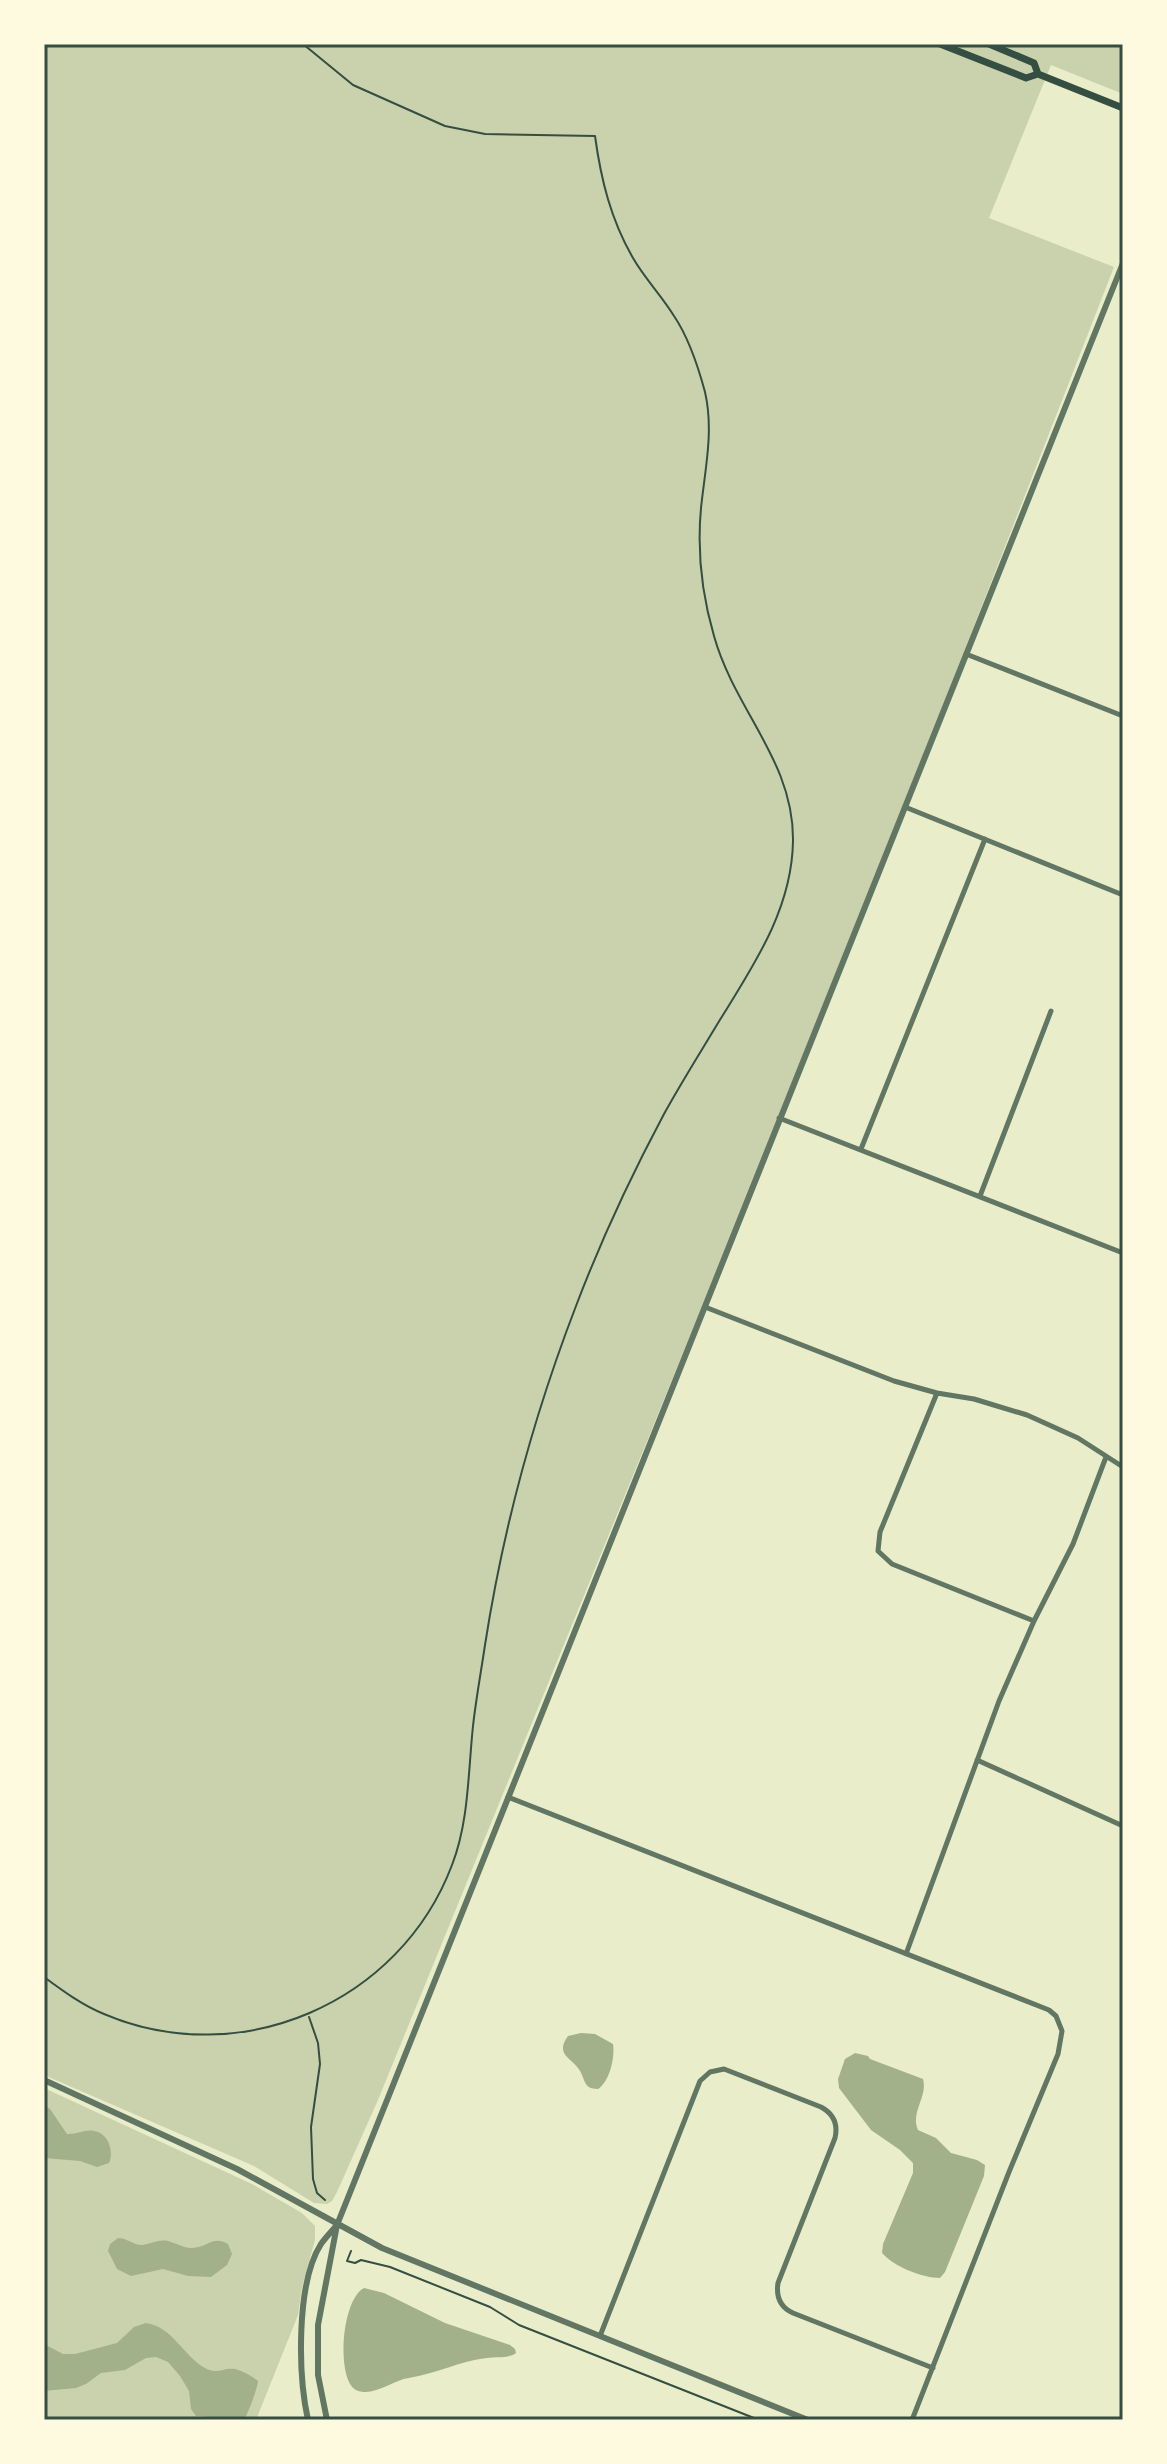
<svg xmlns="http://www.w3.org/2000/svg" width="1167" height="2464" viewBox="0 0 1167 2464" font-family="Lato,sans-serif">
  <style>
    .green { fill: #cad2ad }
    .water { fill: #a3b18a }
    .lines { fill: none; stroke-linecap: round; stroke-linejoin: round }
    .path { stroke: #344e41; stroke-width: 2 }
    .minor { stroke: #617663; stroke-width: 5 }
    .tertiary { stroke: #617663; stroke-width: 6 }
    .secondary { stroke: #344e41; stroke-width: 7 }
    .neatline { fill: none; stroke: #344e41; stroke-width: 3 }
  </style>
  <rect width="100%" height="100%" fill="#e9edc9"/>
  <path class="green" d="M44,44h1079v50l-72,-29 -62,153 125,49 -186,477 -174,435 -376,921 -41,92 -5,9 -5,3 -13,-1 -60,-37 -210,-91z
    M44,2088l208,96 50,29 13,13v14l-13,47 -4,28 -42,105h-212z"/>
  <path class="water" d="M581,2033l14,1 18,10c2,13 -3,37 -15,45 -16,0 -12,-11 -20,-21 -8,-11 -23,-14 -10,-32z
    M855,2053l13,3 2,3 53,20c5,18 -13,33 -5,51l18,8 15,15 26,7 8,5 -1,11 -39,96 -5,6c-17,0 -46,-11 -58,-25l1,-9 30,-71v-10l-13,-13 -29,-20 -32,-42 -1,-9 7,-20z
    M44,2105l6,4 17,25c9,1 18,-5 27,-3 15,2 20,21 15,32l-12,4 -17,-6 -36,-3z
    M118,2238c9,0 15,7 24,7 8,-1 17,-6 26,-4 8,2 15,7 24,7 15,0 21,-13 36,-4l4,10 -5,11 -16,12 -23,-1 -25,-7 -32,7 -14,-7 -9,-18 2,-7z
    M364,2288l20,5 61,30 65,22 5,4 1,4c-8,6 -19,3 -29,5 -27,3 -52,16 -78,20 -17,2 -36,20 -53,12 -20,-10 -15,-90 8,-102z
    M146,2323c27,4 36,32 59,45 12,7 19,-1 30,1 8,2 17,7 23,12 0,6 -10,32 -14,39l-48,-4 -5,-7 -2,-18 -9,-15 -12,-14 -12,-5 -10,1 -21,12 -24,3 -15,11 -10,4 -32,3v-47l19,10h12l42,-11 17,-16z"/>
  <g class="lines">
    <path class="path" d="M44,1977c19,14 38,28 60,37 136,58 296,-11 348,-149 17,-44 16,-92 21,-139 3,-27 8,-54 12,-81 18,-116 49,-230 91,-339 25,-66 55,-130 88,-192 17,-31 36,-61 54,-91 35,-57 74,-113 75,-182 1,-80 -58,-130 -79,-205 -12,-41 -17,-85 -13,-128 4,-39 13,-77 4,-116 -7,-26 -16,-54 -31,-76 -12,-20 -29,-37 -41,-58 -22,-38 -32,-78 -38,-122l-110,-2 -40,-8 -92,-41 -50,-41
      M309,2017l9,26 2,21 -9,63 2,52 4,14 8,7
      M351,2251l-4,10 8,2 6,-3 29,7 100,40 29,18 240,95"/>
    <path class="minor" d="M966,654l157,62
      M905,807l218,88
      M779,1118l344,135
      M861,1149l124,-310
      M980,1196l71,-185
      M705,1307l189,74 43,12 37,6 53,16 51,23 45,29
      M937,1393l-57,139 -2,19 14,13 142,57
      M977,1760l146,66
      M508,1797l541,213 7,6 6,15 -4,23 -49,118 -97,248
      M906,1954l93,-253 35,-80 39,-77 33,-87
      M600,2336l100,-255 10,-9 14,-3 97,38c13,7 17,18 14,31l-57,145c-2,13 2,24 15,30l140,55"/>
    <path class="tertiary" d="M44,2080l193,89 145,79 426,172
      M308,2420c-10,-45 -12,-137 13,-176 5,-7 11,-13 16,-19
      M327,2420l-9,-45v-50l19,-100 786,-1962"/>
    <path class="secondary" d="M940,44l86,34 12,-4 85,34
      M989,44l45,19 4,11"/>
  </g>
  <rect width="1167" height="2464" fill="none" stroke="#fefae0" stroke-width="92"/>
  <rect x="46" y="46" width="1075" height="2372" class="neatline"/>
</svg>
